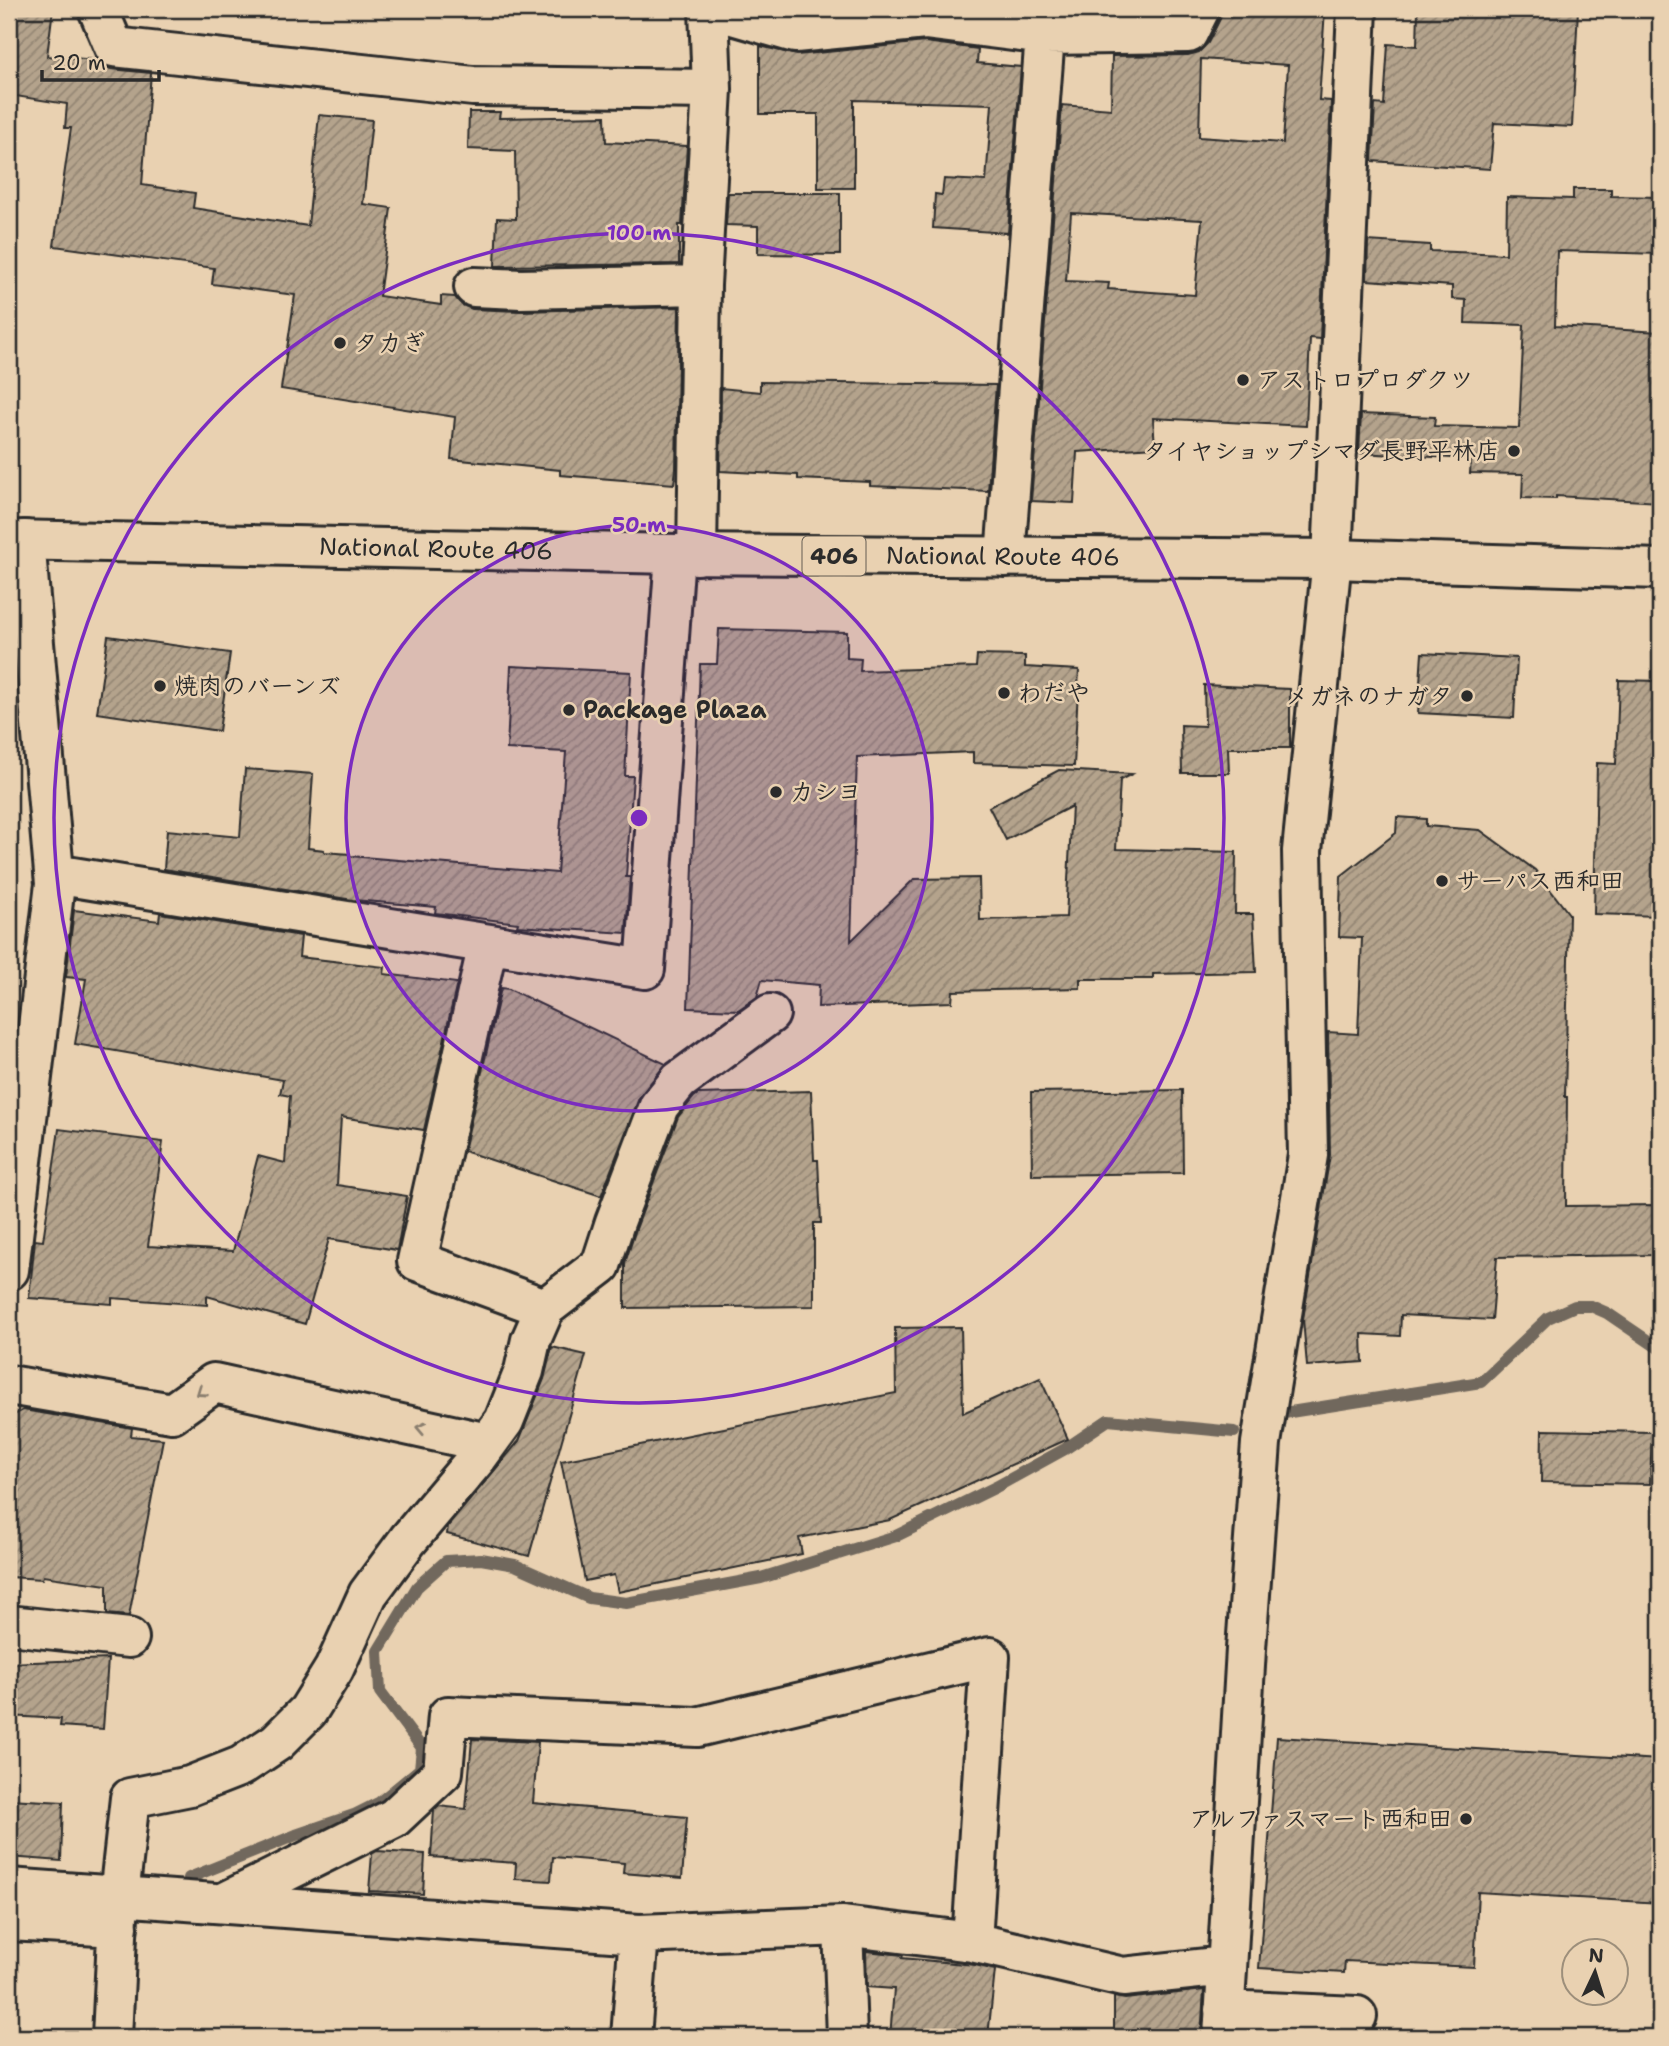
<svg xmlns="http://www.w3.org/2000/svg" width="1669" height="2046" viewBox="0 0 1669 2046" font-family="'Shantell Sans','Klee One',sans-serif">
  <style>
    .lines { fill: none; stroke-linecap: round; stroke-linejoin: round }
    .stream { stroke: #71685d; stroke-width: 12 }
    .building { fill: url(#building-hatch); stroke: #2b2b2b; stroke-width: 2; fill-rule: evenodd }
    .minor-casing { stroke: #2b2b2b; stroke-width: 44 }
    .highway-casing { stroke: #2b2b2b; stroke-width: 44 }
    .minor { stroke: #e9d1b1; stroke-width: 38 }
    .highway { stroke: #e9d1b1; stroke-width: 38 }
    .oneway { stroke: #8a7e6e }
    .ring { fill: none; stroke: #7b2cbf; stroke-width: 3.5 }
    .poi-dot { fill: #2b2b2b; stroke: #e9d1b1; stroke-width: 2.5 }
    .labels { text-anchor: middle; stroke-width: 5; stroke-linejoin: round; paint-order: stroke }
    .shield { fill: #e9d1b1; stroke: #645d53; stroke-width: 2 }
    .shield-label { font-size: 23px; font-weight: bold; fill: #2b2b2b }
    .poi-label { font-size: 24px; font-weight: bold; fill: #2b2b2b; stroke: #e9d1b1; text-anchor: start }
    .street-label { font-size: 24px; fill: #2b2b2b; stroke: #e9d1b1 }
    .centre { fill: #7b2cbf; stroke: #e9d1b1; stroke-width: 3.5 }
    .ring-label { font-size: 21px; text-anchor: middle; font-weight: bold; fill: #7b2cbf; stroke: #e9d1b1; stroke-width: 5; stroke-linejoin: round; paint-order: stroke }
  </style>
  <defs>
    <pattern id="building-hatch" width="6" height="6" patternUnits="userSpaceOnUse" patternTransform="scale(1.75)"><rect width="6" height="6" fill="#b4a38c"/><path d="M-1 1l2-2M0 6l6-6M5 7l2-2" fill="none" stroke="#938573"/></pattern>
  </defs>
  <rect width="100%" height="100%" fill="#e9d1b1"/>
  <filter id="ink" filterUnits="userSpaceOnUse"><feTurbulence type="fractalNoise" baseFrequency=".0143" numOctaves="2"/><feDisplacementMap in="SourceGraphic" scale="14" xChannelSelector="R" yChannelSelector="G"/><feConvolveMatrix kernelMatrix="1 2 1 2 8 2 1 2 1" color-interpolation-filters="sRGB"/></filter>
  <g filter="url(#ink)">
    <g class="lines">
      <path class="stream" d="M1284,1413l197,-31 67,-64 27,-12h16l16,7 53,36
        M189,1878l107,-43 58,-20 26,-13 40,-33 2,-21 -42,-56 -2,-41 39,-64 29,-26 35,-2 34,6 74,33 37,5 135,-25 135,-42 100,-49 69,-38 43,-29 126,12"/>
    </g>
    <path class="building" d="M9,9h44l-6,47 50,4 5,5 9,4 40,4 -9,112 53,8 -2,15 115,18 11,-111 53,5 -9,84 28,4 -12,88 62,9v-9l14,1 7,8 10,4 48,2 159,-4 -3,162 -2,15 -114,-9v-5l-109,-11 4,-42 -174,-28 14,-94 -83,-11 2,-16 -160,-22 17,-118h-6l2,-24 -58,-9z
      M1222,9h103l-6,91 12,1 -11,238 -10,-1 -4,88 -153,-8 2,29 -78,5 -3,51 -43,-2 31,-396 49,4 1,-53 76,-1 11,-3 9,-9 12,-24zM1201,59l87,6 -5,78 -84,-6zM1071,213l131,7 -7,75 -87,-6 1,-6 -43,-2z
      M1418,9h160l-6,118 -78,-4 -4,46 -118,-8 3,-57 9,1 4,-61 29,2z
      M925,42l53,7 -1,14 44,4 -13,166 -75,-5 2,-34 7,1 2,-16 42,2 6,-77 -138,-4v88h-36v-74h-58v-68l37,9z
      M469,112h31l-1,6 106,-2 1,26 81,4 -5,79h-3v39l-184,2 2,-48 19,1 -1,-68 -47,-2z
      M1573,189h38v7l49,1v57l-103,-3 -2,75 105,6v170l-104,-6v3l-34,-1 1,-24 -53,-1 1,-14 -112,-6 2,-39 74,3 -1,9 85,2 5,-103 -59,-2 1,-23 -14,-1v-13l-85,-6 1,-39 62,4v6l76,3 1,-57 66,2z
      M728,193h112v62l-82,-1v-28l-32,-1z
      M760,382l236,3 -8,106 -118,-5v-4l-72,-3v-4l-78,-4 1,-83 39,4z
      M719,629l128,3v26l14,1 -1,12 116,-4 1,-12 48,1v11l54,3 -5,96 -101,-3v-11l-116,5 -6,184 63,-62 65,-1 1,42 86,-3 6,-111 -66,34 -17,-33 70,-37 73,4 -12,6 -4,69 120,3 -1,62h18l3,58 -103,2v5h-73v9l-127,3 -1,11 -134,5 1,-22 -57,-5 -5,17 -19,13 -50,-2 12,-344h17z
      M108,636l122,17 -11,78 -122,-18z
      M1422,653l95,5 -3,60 -96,-5z
      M511,666l120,6 -6,104h8l-7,101h4l-4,56 -109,-7 1,-3 -83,-10 1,-6 -83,-7 -189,-31 3,-39 73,7 5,-68 68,5 -5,74 16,2v2l26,2v2l207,17 9,-121 -59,-3z
      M1619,680l41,1 -1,235 -65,-2 3,-151 19,1z
      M1204,685l86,4v59h-62l1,25h-47l-1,-48 24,1z
      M1397,817l29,2v7l54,4 55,40 34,44 -4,183h2l-1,109 94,-1v50l-163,2 -5,63 -91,-5 -1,21 -38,-2 1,28 -56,4 -4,-47 27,-164 -2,-123 30,2 4,-96 -23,-1 2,-61 55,-43z
      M74,910l85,11 1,-8 141,23 -2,21 86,10 -1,7 73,9 -33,147 -83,-13 -4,68 70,11 -10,54 -68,-11 -24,85 -98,-28v9l-95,-7v6l-83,-6 6,-58 8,1 16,-112 104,13 -15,104 85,5 25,-95 27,7 5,-67 -10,-2 3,-14 -208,-36 11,-65 -20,-2z
      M501,988l8,1 157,75 -27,34 -38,98 -137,-45z
      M1182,1090l1,83 -151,2 -1,-83z
      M811,1091l3,69h4l3,63h-7v83l-189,2v-45l11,-34 42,-112 16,-20 4,-3z
      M961,1327l2,86 77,-35 28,61 -178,81 -91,18 3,16 -184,38 -4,-17 -29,6 -24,-120 335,-68 -1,-65z
      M552,1347l34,8 -57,201 -82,-22 1,-8 71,-85 25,-62z
      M23,1410l109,18 -1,8 32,3 -34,177 -22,-2v-29l-64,-9 -1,3 -33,-2v-118h2l1,-43z
      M1542,1430l110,2 -2,52 -109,-2z
      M108,1659l-5,70 -43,-3 1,-7 -52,-3v-53z
      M1277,1737l383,23v143l-182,-11 -4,75 -129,-6 -1,12 -85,-5z
      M472,1739l66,3 -5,61 154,14 -5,61 -59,-5 1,-10 -71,-6 -2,24 -36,-2 1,-16 -85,-6 3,-47 4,-4 28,3z
      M9,1799l54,3 -2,59 -52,-4z
      M377,1851l48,3 -2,40 -54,-3 3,-37z
      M866,1951l37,4 -1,3 73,7 20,5 -7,67h-98l4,-48 -27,-2z
      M1204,1990l-3,47h-87v-40l11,2z"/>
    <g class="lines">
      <g class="minor-casing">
        <path id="minor" d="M98,9l16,38 359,39 239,3
          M712,9l83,24 130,-13 120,15 143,-2 12,-24
          M474,287l47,2 180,-4
          M697,555l4,-270 11,-196 -3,-80
          M1005,557l40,-522
          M54,874l591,95 30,-415
          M488,944l-71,317 128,47
          M9,1270l46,-386 -30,-344
          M9,1385l163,28 42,-30 274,60
          M9,1625l120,13
          M9,1888l630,46 204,-8 129,16 18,-285 -293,70 -249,-11 -5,56 -49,46 -169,84
          M9,1921l109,6
          M843,1926l4,111
          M972,1942l151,35 103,-11
          M1224,2010l133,6
          M112,2037l7,-141 11,-98 60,-12 51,-20 36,-24 31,-31 26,-42 34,-75 40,-54 69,-82 27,-37 20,-50 7,-31 14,-32 56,-43 14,-43 44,-116 20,-25 91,-67
          M631,2037l8,-103
          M1223,2037l23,-388 15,-206 47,-288 -6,-304 30,-292 25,-550"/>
      </g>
      <g class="highway-casing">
        <g id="highway">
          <path id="s1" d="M9,540l666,14 657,5 328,10"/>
        </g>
      </g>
      <use href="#minor" class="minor"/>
      <use href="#highway" class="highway"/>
    </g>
    <defs><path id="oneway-chevron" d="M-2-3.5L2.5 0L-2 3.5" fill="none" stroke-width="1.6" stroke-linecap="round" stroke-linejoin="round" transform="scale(1.75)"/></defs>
    <g class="oneway">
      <use href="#oneway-chevron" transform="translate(201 1392) rotate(145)"/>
      <use href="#oneway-chevron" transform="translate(421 1428) rotate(-168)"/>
    </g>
  </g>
  <circle cx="639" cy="818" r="293" fill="#7b2cbf" fill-opacity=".12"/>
  <g class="ring">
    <circle cx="639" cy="818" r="293"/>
    <circle cx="639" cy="818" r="585"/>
  </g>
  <g class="poi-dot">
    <circle cx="340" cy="343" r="7"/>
    <circle cx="1243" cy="380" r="7"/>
    <circle cx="1514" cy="451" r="7"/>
    <circle cx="160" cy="686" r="7"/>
    <circle cx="1004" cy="693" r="7"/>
    <circle cx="1467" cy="696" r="7"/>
    <circle cx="569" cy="710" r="7"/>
    <circle cx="776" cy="792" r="7"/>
    <circle cx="1442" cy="881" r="7"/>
    <circle cx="1466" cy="1819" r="7"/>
  </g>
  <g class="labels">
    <rect class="shield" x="802.5" y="536.5" width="63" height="39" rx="5"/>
    <g class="shield-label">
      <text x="834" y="564">406</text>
    </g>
    <g class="poi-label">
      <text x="354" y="351">タカぎ</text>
      <text x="1257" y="388">アストロプロダクツ</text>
      <text x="1500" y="459" text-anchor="end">タイヤショップシマダ長野平林店</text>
      <text x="174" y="694">焼肉のバーンズ</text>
      <text x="1018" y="701">わだや</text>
      <text x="1453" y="704" text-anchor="end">メガネのナガタ</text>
      <text x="583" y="718">Package Plaza</text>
      <text x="790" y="800">カシヨ</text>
      <text x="1456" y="889">サーパス西和田</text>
      <text x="1452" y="1827" text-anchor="end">アルファスマート西和田</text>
    </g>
    <g class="street-label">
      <text dy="8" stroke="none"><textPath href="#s1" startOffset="427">National Route 406</textPath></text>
      <text dy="8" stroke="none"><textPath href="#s1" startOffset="994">National Route 406</textPath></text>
    </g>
  </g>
  <circle cx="639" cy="818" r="10" class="centre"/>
  <g class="ring-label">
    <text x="639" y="240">100 m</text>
    <text x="639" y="532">50 m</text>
  </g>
  <rect width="1669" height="2046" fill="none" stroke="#e9d1b1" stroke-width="35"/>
  <rect x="18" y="18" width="1634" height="2011" fill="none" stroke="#2b2b2b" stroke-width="2.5" filter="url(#ink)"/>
  <g transform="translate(1595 1972) rotate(4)"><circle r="33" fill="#e9d1b1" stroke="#9d8f7b" stroke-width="2"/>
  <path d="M0-5L12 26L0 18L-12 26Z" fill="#2b2b2b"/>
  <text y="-10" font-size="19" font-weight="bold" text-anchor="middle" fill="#2b2b2b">N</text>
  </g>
  <path d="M42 70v10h117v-10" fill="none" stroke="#2b2b2b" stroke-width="3.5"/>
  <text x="52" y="70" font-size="21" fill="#2b2b2b" stroke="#e9d1b1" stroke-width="5" paint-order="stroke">20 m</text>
</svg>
